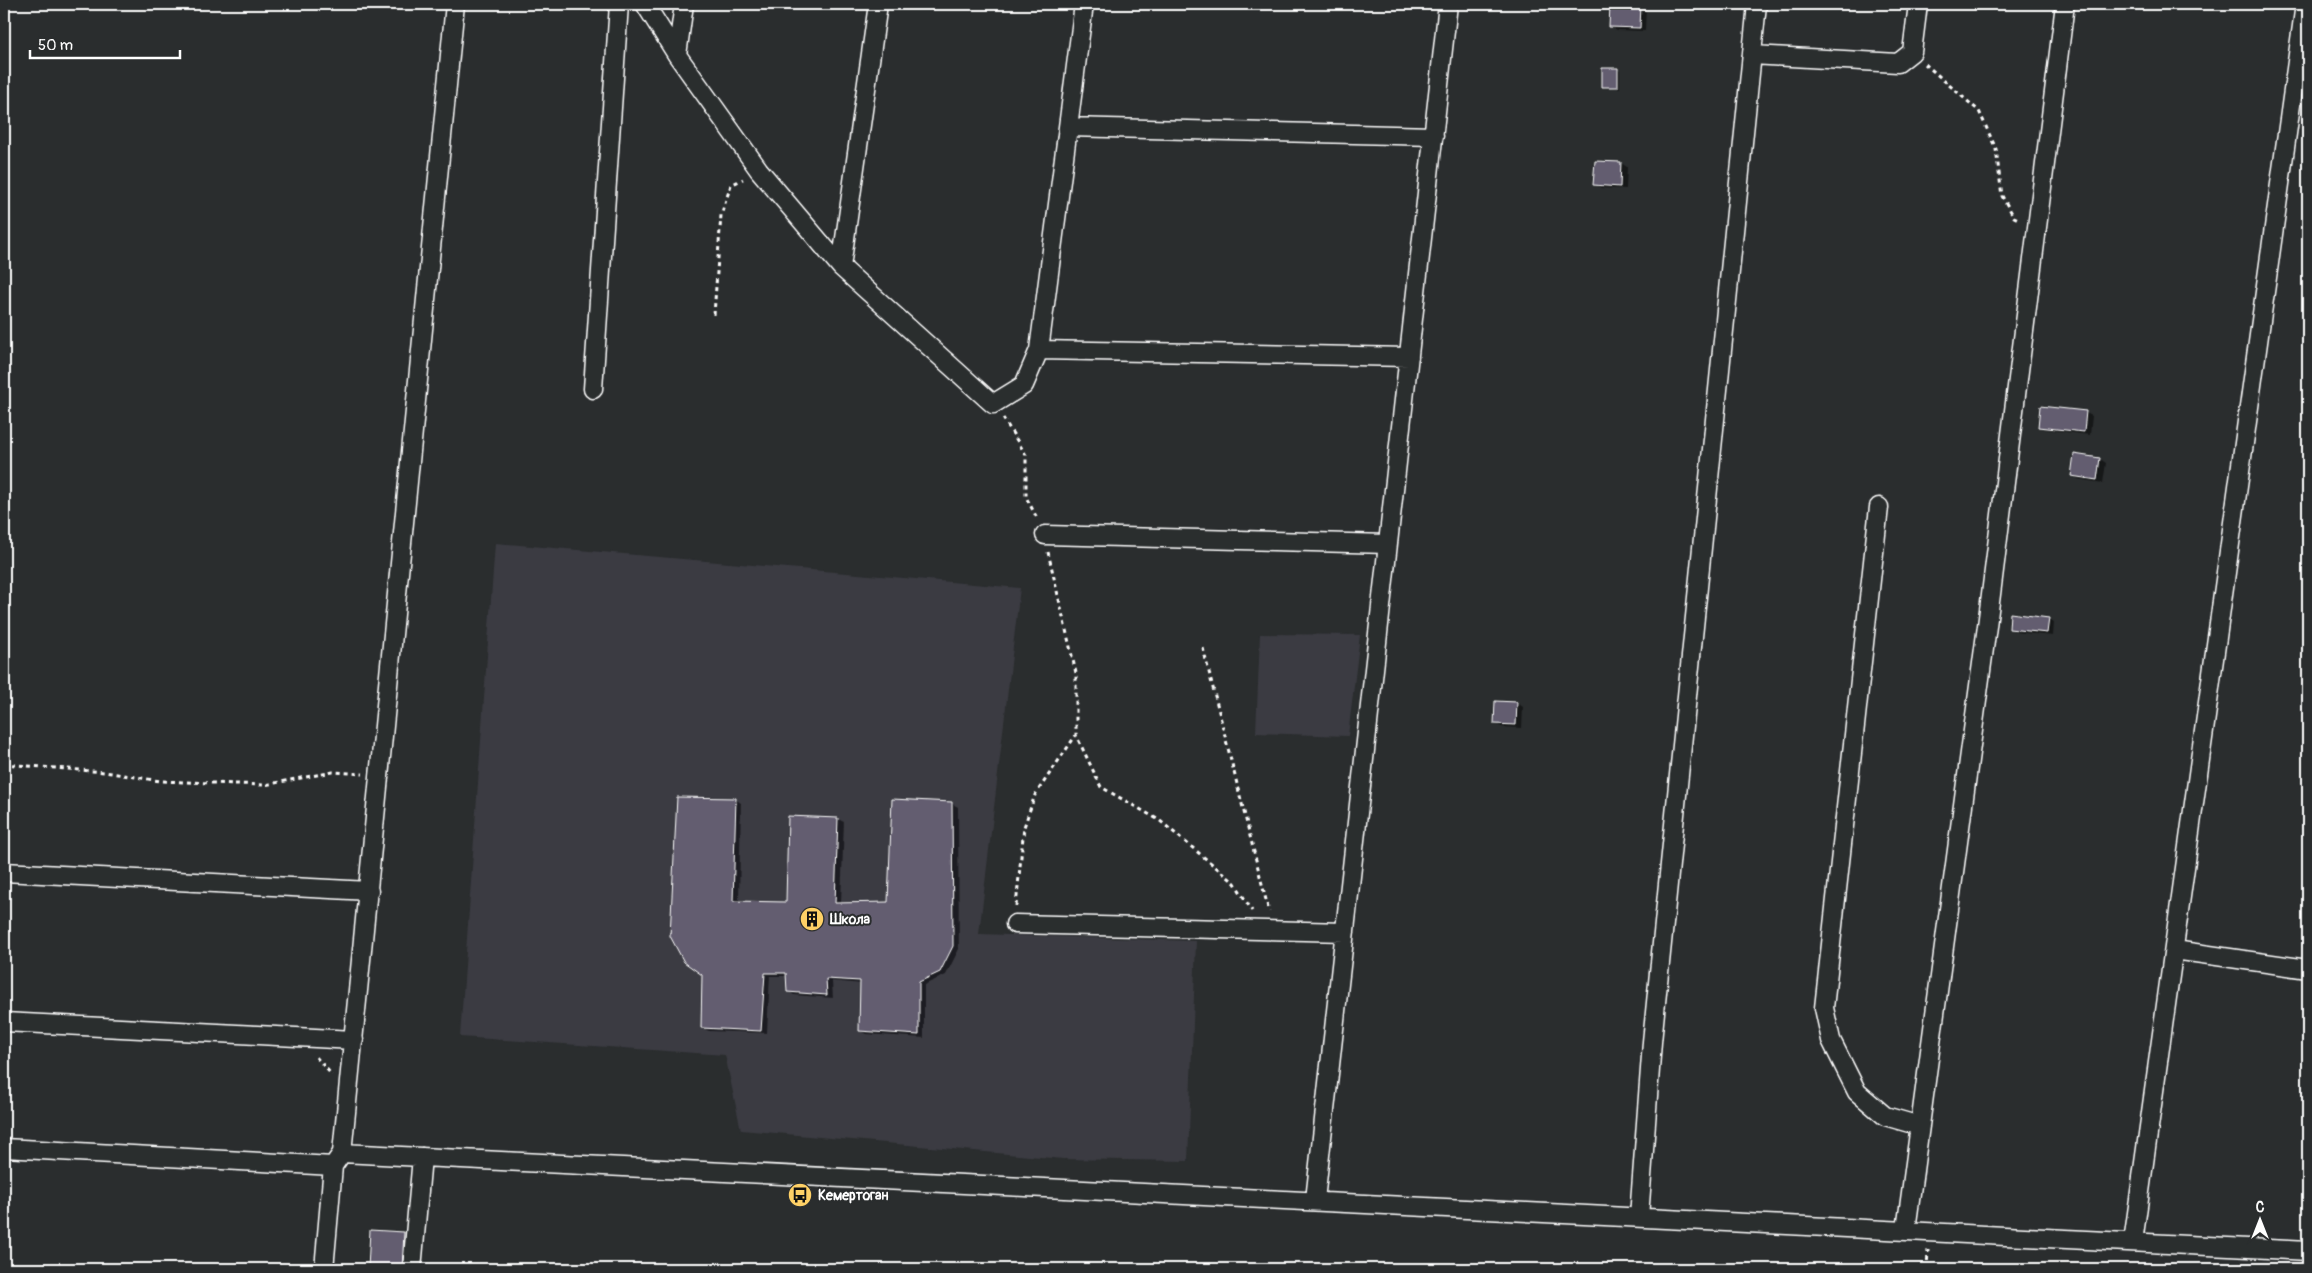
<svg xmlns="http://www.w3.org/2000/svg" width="2312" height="1273" viewBox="0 0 2312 1273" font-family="Pangolin,sans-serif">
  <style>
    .built { fill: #3b3b42 }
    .shadow { fill: #0007 }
    .building { fill: #635d6f; stroke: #fff }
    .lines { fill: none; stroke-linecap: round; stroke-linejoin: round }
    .street-casing { stroke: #fff; stroke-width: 21 }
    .path { stroke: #fff; stroke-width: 3; stroke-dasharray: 4 4; stroke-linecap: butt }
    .street { stroke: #2a2d2e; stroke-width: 18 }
    .labels { text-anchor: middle; stroke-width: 4; stroke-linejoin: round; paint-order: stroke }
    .poi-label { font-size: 14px; font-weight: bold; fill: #fff; stroke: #2a2d2e; text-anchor: start }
  </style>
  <rect width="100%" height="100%" fill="#2a2d2e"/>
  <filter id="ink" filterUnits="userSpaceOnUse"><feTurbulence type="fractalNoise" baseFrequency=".02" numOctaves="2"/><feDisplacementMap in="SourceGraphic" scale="10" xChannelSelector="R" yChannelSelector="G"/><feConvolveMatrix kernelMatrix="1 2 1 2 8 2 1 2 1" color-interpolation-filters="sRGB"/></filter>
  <g filter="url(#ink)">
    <path class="built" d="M495,543l525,45 -41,346 217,7 -8,220 -125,-2 -322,-29 -16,-75 -265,-18z
      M1260,634l100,1 -12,101 -92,-3z"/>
    <path class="shadow" d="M1612,4h30l4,2 -1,25 -28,-1 -7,-4z
      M1618,70l2,1v17l-17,-2z
      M1621,163l6,4 -1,22 -25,-1 -6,-4z
      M2041,408l45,5 6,3 -2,19 -45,-6 -6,-3z
      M2100,459l6,4 -3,20 -25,-4 -6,-4z
      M2048,619l6,3 -1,14 -37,-4 -6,-4z
      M1517,703l6,4 -1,21 -20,-1 -6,-3z
      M735,799l6,4 -2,99 48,1 51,-84 6,3 -3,82 48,-1 62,-100 7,4 1,142 -13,26 -22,10v53l-58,-4 -6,-3 2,-47 -30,-3 1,17 -39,-3 -6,-4 -1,-15h-17l-3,57 -58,-2 -7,-3z
      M371,1231l32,2 10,6 -2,30h-42z"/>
    <path class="building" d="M1610,4h31l-1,24 -31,-1z
      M1602,68h16v19h-16z
      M1595,161l26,1 -1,25 -27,-2z
      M2040,406l46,5 -2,21 -46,-5z
      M2074,454l26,4 -3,22 -26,-4z
      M2010,613l39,5 -2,15 -38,-4z
      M1495,701l22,1 -1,23 -22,-1z
      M677,797l59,1 -3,103 53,1 2,-86 50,2 -3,85 53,-1 4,-103 60,3 1,144 -13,26 -21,10v53l-60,-4 1,-50 -34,-2 1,16 -40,-3 -1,-19h-21l-4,58 -60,-3 1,-53 -18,-13 -14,-26z
      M370,1230l34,2 -2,37h-34z"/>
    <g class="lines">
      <g class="street-casing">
        <path id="street" d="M645,4l32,51 82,115 82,97 152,137 31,-19 15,-35 45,-346
          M677,55l7,-51
          M1752,55l146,8 14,-11 6,-48
          M1068,127l366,9
          M841,267l37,-263
          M1039,350l370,7
          M593,389l26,-385
          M1879,507l-55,501 7,32 26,52 28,24 35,10
          M1045,535l343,9
          M4,872l365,19
          M1015,924l330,8
          M2174,950l134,19
          M4,1022l350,18
          M4,1148l329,18
          M342,1153l1966,98
          M1315,1200l133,-1196
          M1639,1217l13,-175 105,-1038
          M1906,1230l81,-604 78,-622
          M2133,1242l172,-1238
          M324,1269l9,-103 9,-13 113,-1149
          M412,1269l10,-112"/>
      </g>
      <path class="path" d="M1925,64l54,47 17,38 6,47 12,21 6,3
        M714,315l7,-100 10,-30 12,-6
        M1003,418l23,37v42l12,23
        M1048,552l28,121v62l25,52 58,33 76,63 17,28
        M1203,648l66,264
        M4,764l101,8 55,9 104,4 69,-13 30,2
        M1016,906l8,-79 11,-32 41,-60
        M316,1057l16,18
        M1927,1269l1,-19"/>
      <use href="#street" class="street"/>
    </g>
  </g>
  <defs>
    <g id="building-disc" transform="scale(1.25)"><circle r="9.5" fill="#ffd166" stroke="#2a2d2e"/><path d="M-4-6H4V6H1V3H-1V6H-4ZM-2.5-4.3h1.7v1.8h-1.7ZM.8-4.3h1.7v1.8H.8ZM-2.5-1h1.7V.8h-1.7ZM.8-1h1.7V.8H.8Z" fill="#111"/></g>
    <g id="bus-disc" transform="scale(1.25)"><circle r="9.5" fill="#ffd166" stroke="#2a2d2e"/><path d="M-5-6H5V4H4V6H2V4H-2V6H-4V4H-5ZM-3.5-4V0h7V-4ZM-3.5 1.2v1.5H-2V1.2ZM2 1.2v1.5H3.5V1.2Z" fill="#111"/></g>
  </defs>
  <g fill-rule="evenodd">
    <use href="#building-disc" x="812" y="919"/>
    <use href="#bus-disc" x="800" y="1195"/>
  </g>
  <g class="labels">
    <g class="poi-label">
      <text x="830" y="924">Школа</text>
      <text x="818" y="1200">Кемертоган</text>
    </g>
  </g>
  <rect width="2312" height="1273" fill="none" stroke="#2a2d2e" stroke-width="20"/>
  <rect x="10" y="10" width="2292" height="1253" fill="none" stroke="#fff" stroke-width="2" filter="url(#ink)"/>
  <g transform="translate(2260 1220)" stroke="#2a2d2e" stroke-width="4" paint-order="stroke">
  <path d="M0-4L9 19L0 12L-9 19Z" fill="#ffffff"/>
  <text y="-8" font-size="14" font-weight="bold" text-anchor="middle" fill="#ffffff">С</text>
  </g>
  <path d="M30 50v8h150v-8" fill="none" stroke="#ffffff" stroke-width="2.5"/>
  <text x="38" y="50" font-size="15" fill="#ffffff" stroke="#2a2d2e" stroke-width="4" paint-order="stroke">50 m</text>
</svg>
